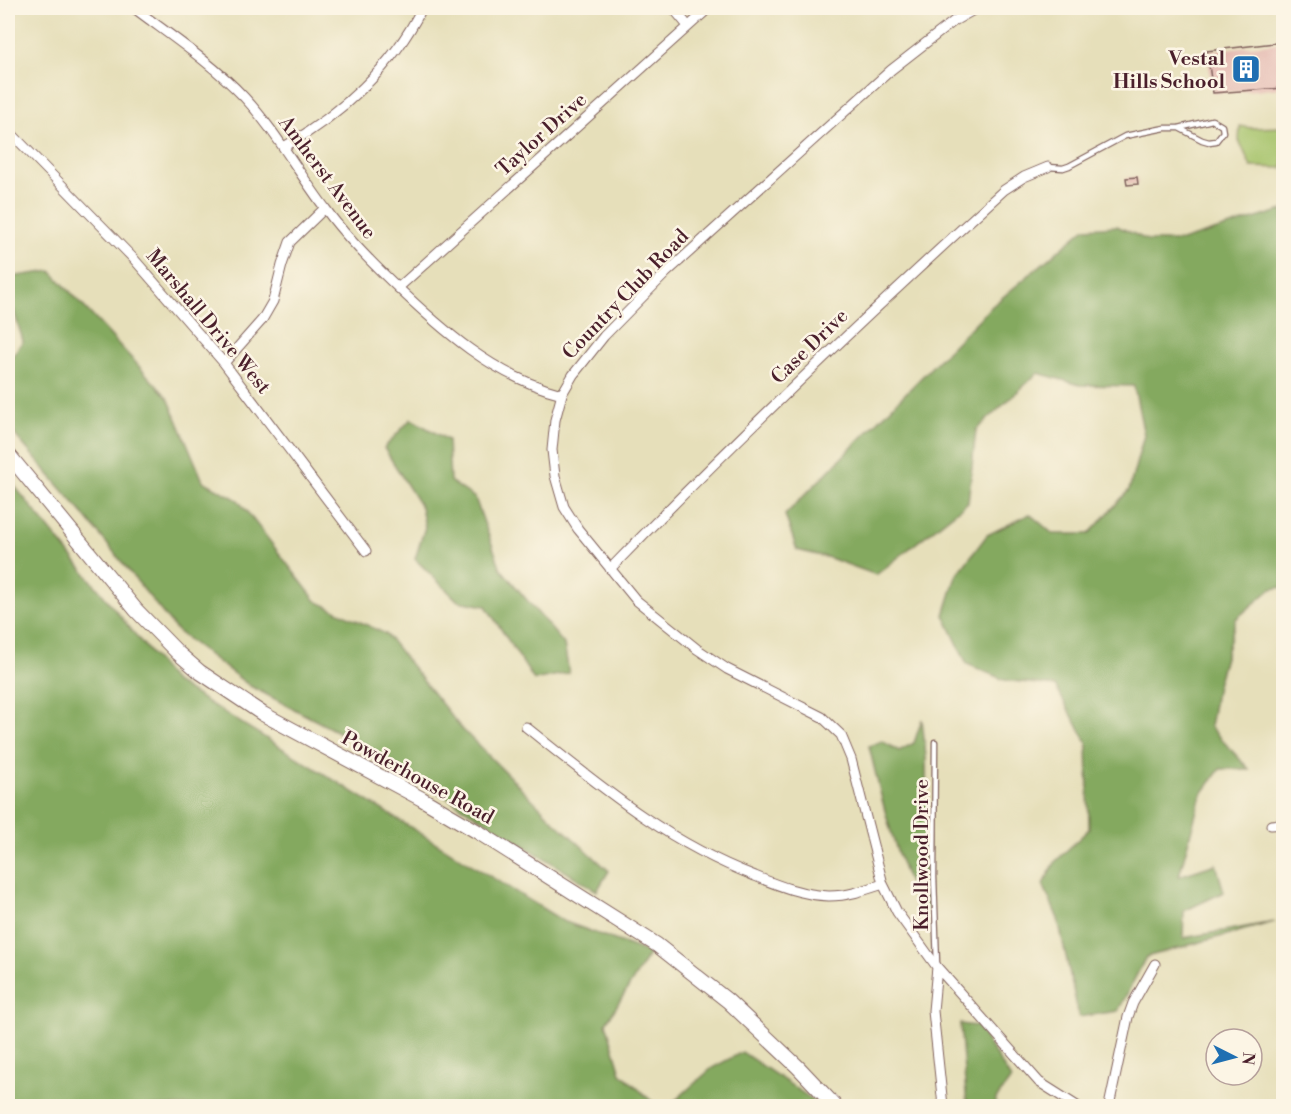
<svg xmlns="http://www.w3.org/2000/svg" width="1291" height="1114" viewBox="0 0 1291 1114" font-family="'Libre Bodoni',serif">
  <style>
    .green { fill: #a6c36a; stroke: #78714a; stroke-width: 1.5 }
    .forest { fill: #84a95e; stroke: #676444; stroke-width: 1.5 }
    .building { fill: #dea9a3 }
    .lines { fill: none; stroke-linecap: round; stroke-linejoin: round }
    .lane-casing { stroke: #81625d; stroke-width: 7 }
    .street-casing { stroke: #81625d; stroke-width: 11 }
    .secondary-casing { stroke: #81625d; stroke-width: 16 }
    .lane { stroke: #fff; stroke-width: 4.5 }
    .street { stroke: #fff; stroke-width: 9 }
    .secondary { stroke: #fff; stroke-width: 14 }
    .labels { text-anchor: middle; stroke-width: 5; stroke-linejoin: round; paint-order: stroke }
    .poi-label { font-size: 20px; font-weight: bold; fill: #4a1f2b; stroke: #fcf5e5; text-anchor: end }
    .street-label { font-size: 20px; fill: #4a1f2b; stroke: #fcf5e5 }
  </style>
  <rect width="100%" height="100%" fill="#fcf5e5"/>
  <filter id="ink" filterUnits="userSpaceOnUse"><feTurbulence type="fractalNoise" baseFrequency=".0167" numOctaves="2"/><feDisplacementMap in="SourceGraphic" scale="12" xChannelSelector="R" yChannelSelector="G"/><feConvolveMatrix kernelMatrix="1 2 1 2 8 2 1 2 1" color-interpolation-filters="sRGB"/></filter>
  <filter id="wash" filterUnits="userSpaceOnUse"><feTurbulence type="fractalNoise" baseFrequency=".008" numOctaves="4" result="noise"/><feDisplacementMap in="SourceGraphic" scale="24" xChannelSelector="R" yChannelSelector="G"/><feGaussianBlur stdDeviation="1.35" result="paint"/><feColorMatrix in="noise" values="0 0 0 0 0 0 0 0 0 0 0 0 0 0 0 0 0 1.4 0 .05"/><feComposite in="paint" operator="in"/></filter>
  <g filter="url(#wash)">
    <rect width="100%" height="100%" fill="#e6dfba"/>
    <path class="green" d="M1240,126l11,2 32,-1v41l-32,-1 -12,-27z"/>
    <path class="forest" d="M1283,210v377l-12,2 -35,30 -19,66 -7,42 39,42h-29l-19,26 -22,81 37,-12 8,28 -40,19 -1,27 91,-16 -128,35 -28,54 -39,6 -21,-98 -15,-35 13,-23 33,-32 -2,-87 -32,-56 -51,-6 -37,-16 -23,-49 12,-39 31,-41 43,-21 23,20h36l40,-44 15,-55 -10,-49 -54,-1 -42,-12 -62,57 -8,72 -92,73 -46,-17 -33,-8 -12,-35 206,-208 94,-79 32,-2 32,15h32z
      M51,271l117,127 35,83 35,19 78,101 70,33 75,94 94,94 54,49 -12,20 -238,-148 -109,-57 -73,-55 -97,-121 -72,-83v-65l15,-21 -10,-33 -5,-5v-27h9z
      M411,419l37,21 2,41 25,17 26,71 63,75 5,29 -35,7 -48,-74 -28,-5 -43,-42 10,-32 -4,-20 -37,-59z
      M8,478l165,203 390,240 87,32 -44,70 15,50 36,33h-649z
      M922,719l4,38 2,151 -6,5c-27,-57 -39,-107 -53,-167l13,-5 17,10 15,-8z
      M960,1024l17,2 34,53 -15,20 -1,7h-28z
      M742,1052l71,48 5,6h-149l43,-38z"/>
    <g id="blocks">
      <path class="building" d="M1284,42v46l-71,5 -6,-42z
        M1137,177l1,7 -11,1 -1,-7z"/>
    </g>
  </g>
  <g filter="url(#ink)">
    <use href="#blocks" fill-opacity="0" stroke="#81625d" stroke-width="1.5"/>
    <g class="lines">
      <g class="lane-casing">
        <path id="lane" d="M1048,167l15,1 6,-2 56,-30 40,-8h14l33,-8 10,6 1,6 -7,9 -7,1 -7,-2 -23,-12
          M935,742l-1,135 3,87"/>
      </g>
      <g class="street-casing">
        <path id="street" d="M134,8c37,28 78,55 110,89 32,34 53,74 81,111 19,27 43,51 67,74 49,47 102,95 170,112
          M673,8l15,18
          M8,130l125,128 91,105 142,188
          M284,147c57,-33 109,-80 138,-139
          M398,288l311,-280
          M224,363l38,-43 11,-19 9,-36 8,-23 35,-34
          M610,569c127,-131 259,-256 394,-379l20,-13 24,-10
          M526,727c74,59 140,115 229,149 24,10 48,19 74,20 19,0 36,-6 54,-12
          M1271,825l13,-1
          M937,967l102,115 38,24
          M943,1106l-10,-95 4,-44 -40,-55 -14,-28 -32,-125 -10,-24 -19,-18 -95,-48 -30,-20 -61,-49 -58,-71 -14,-22 -9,-31 -3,-26 3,-30 7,-26 11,-19 31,-39 62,-63 225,-203 63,-49 23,-13
          M1109,1106l19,-89 5,-14 22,-39"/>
      </g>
      <g class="secondary-casing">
        <path id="secondary" d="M8,454l128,156 42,43 22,19 63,42 159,85 56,33 179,113 71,56 70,66 37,39"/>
      </g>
      <use href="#lane" class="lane"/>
      <use href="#street" class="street"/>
      <use href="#secondary" class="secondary"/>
    </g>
  </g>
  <defs>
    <g id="building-square" transform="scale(1.5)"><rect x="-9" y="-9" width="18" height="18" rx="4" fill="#1f6fb2" stroke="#fcf5e5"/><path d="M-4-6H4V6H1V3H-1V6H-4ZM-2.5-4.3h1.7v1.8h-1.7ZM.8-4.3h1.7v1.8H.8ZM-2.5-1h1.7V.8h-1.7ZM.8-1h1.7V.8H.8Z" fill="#fff"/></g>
  </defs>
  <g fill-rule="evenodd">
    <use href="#building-square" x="1246" y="69"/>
  </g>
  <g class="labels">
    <g class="poi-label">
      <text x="1225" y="65">Vestal<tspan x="1225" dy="23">Hills School</tspan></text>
    </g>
    <g class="street-label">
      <text transform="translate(541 134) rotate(-42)" y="7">Taylor Drive</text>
      <text transform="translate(328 177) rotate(53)" y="7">Amherst Avenue</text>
      <text transform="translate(625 294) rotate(-46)" y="7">Country Club Road</text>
      <text transform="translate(209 321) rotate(50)" y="7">Marshall Drive West</text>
      <text transform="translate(809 346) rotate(-44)" y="7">Case Drive</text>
      <text transform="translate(418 777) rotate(29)" y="7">Powderhouse Road</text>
      <text transform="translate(921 855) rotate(-90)" y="7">Knollwood Drive</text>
    </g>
  </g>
  <rect width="1291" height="1114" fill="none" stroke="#fcf5e5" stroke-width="30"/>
  <g transform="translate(1234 1057) rotate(96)"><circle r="28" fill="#fcf5e5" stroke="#b59f9b" stroke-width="1.5"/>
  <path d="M0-4.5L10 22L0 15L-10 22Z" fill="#1f6fb2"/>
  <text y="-9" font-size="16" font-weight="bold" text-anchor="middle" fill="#4a1f2b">N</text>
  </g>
</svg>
